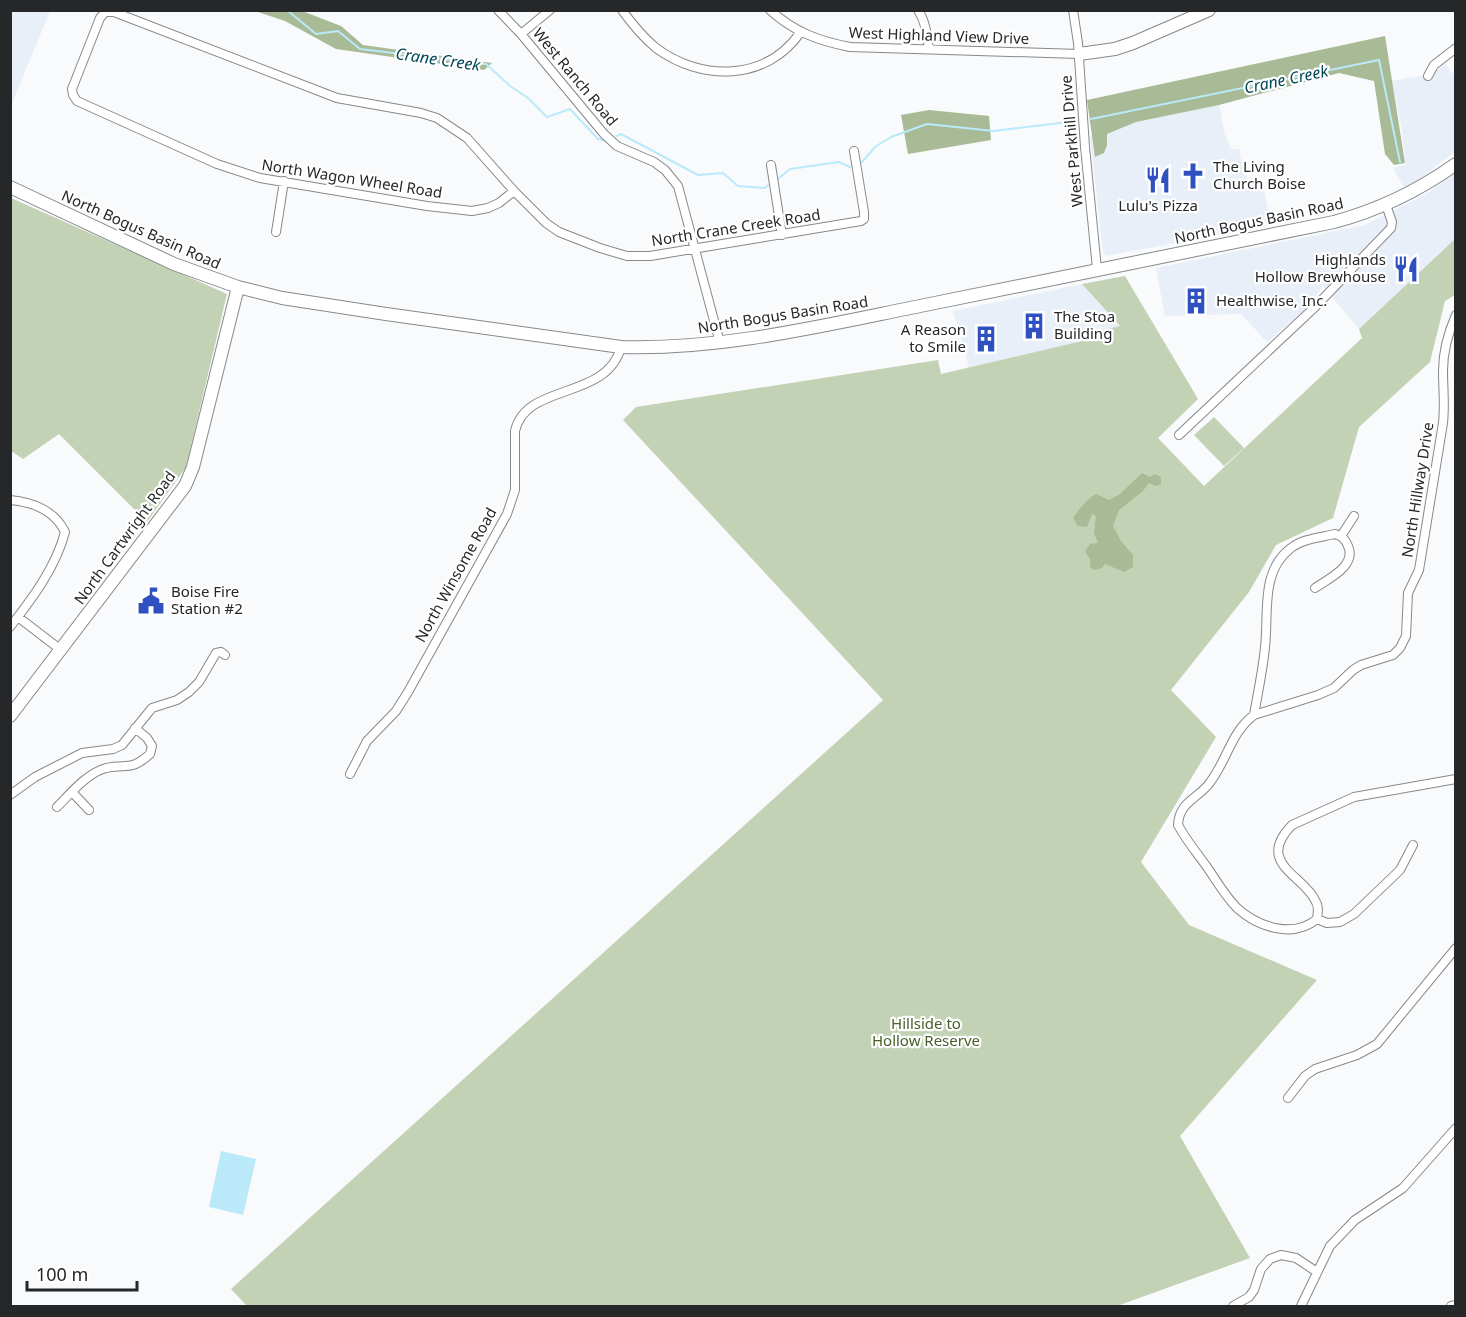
<svg xmlns="http://www.w3.org/2000/svg" width="1466" height="1317" viewBox="0 0 1466 1317" font-family="'Noto Sans',sans-serif">
  <style>
    .built { fill: #e8eff8 }
    .green { fill: #c3d2b4 }
    .forest { fill: #a8ba96 }
    .water { fill: #baeaf9 }
    .lines { fill: none; stroke-linecap: round; stroke-linejoin: round }
    .stream { stroke: #baeaf9; stroke-width: 2 }
    .street-casing { stroke: #86888a; stroke-width: 10 }
    .secondary-casing { stroke: #86888a; stroke-width: 14 }
    .street { stroke: #fff; stroke-width: 8 }
    .secondary { stroke: #fff; stroke-width: 12 }
    .labels { text-anchor: middle; stroke-width: 4.5; stroke-linejoin: round; paint-order: stroke }
    .street-label { font-size: 15px; fill: #262728; stroke: #fff }
    .poi-label { font-size: 15px; fill: #262728; stroke: #fff; text-anchor: start }
    .park-label { font-size: 15px; fill: #475f29; stroke: #fff }
    .water-label { font-size: 16px; font-style: italic; fill: #004756; stroke: #fff }
  </style>
  <rect width="100%" height="100%" fill="#f8fafc"/>
  <path class="built" d="M11,10l39,1 -39,95 -1,-95z
    M1445,64l10,12v76l-45,34h-7l-10,-18 13,-3 -5,-40 -9,-44 39,-7z
    M1219,105l6,30 6,14h8l5,25 7,8 11,-2 9,45 -165,31 -3,-4 -13,-115 16,-3 30,-12z
    M1455,173v66l-96,90 -36,-43 -15,21 -41,35 -26,-28 -76,2 -9,-48 209,-43 61,-31z
    M1082,284l38,43 -25,5v6l-126,30 -16,-57z"/>
  <path class="green" d="M11,198l216,96 -41,173 -39,55 -88,-88 -36,25 -12,-8z
    M1455,239v56l-10,6 -15,61 -71,65 -26,91 -57,27 -27,47 -78,98 45,47 -75,125 48,63 128,55 -137,156 70,122 -133,48h-870l-16,-17 652,-589 -260,-280 13,-13 302,-47 3,14 141,-33 13,-3v-6l25,-6 -38,-42 43,-8 73,123 -40,39 46,48 158,-148 -3,-9z
    M1214,417l30,31 -20,18 -30,-31z"/>
  <path class="forest" d="M255,11h47l39,15 22,19 129,18 -8,7 -148,-21 -51,-28z
    M1385,36l20,127 -11,2 -9,-11 -11,-73 -35,-8 -120,32 -83,17 -29,12v11l-3,8 -9,4 -8,-57z
    M929,110l60,6 2,24 -83,14 -7,-39z
    M1142,473l8,4 5,-3 6,3v7l-6,2 -6,-3 -6,8 -24,19 -6,16 8,15 12,14v12l-9,5 -19,-8 -3,4 -8,2 -4,-3v-8l-5,-8 5,-7 8,-1 -4,-10 2,-17 -4,-2 -5,13 -9,-1 -5,-8c5,-8 16,-21 23,-24l13,6 11,-6z"/>
  <path class="water" d="M221,1151l35,8 -13,56 -34,-8z"/>
  <g class="lines">
    <path class="stream" d="M287,10l29,24 22,-3 22,18 126,15 24,22 18,12 19,19 23,-8 28,30 9,2
      M1091,119l288,-59 21,102
      M617,136l4,-2 77,41 25,-2 15,13 27,2 3,-3
      M862,162l13,-15 16,-10 36,-13 67,7 83,-10
      M779,178l11,-9 49,-7 11,5"/>
    <g class="street-casing">
      <path id="street" d="M498,10l23,24 83,100 13,12 37,16 11,8 13,16 42,157
        M622,10c10,14 21,27 34,38 46,34 110,33 144,-15
        M770,10c24,22 49,31 80,37l229,7
        M918,10c8,12 9,26 11,39
        M1073,10l5,33 7,104 12,122
        M521,34l29,-24
        M1428,76l6,-11 22,-17
        M771,165l11,70
        M514,191l-15,12 -11,5 -16,3 -45,-5 -167,-28 -43,-14 -140,-63 -4,-6 -1,-6 28,-71 5,-6h9l223,86 84,15 16,5 30,20 47,53 32,32 13,9 41,16 27,8h23l211,-35 3,-2v-7l-10,-61
        M276,232l8,-51
        M1456,315c-8,18 -13,36 -13,56 0,18 2,33 0,52l-24,147 -11,23 -2,43 -6,12 -7,7 -32,10 -8,5 -19,18 -16,7 -64,20c-24,18 -27,47 -46,70 -13,15 -29,18 -30,40 8,15 19,28 29,42 9,13 18,29 30,41 21,19 56,31 80,11 1,-7 2,-13 -2,-19 -12,-25 -60,-37 -23,-75l62,-28 102,-18
        M1179,435l136,-128 76,-79 1,-6 -6,-17
        M10,500c23,2 45,11 55,32 -9,35 -33,67 -55,95
        M1341,536l13,-20
        M18,617l43,33
        M1254,715c4,-23 9,-46 11,-68 4,-34 -5,-76 26,-99 11,-9 31,-11 44,-14 7,2 11,6 13,12 9,20 -20,33 -33,42
        M350,774l17,-33 29,-30 12,-19 99,-178 8,-24v-59c11,-49 92,-30 106,-84
        M72,792l17,18
        M10,795l25,-18 47,-24 31,-4 9,-4 30,-37 25,-8 12,-8 10,-10 17,-29 5,-1 4,3
        M57,807c13,-13 30,-34 49,-39 21,-5 24,4 44,-14l2,-8 -5,-8 -12,-10
        M1317,919l10,4 13,-1 14,-8 46,-44 13,-25
        M1288,1098l17,-22 10,-7 42,-14 20,-11 79,-96
        M1233,1306l16,-9 5,-7 7,-21 9,-10 11,-4 15,3 21,14
        M1301,1306l29,-60 25,-26 48,-32 53,-60
        M1451,1306l5,-1"/>
    </g>
    <g class="secondary-casing">
      <path id="secondary" d="M1079,54l36,-5 18,-6 76,-33
        M10,187l164,77 64,23 44,11 104,16 235,33c103,3 204,-22 304,-42 137,-27 273,-56 409,-83 45,-12 84,-31 122,-58
        M10,716l175,-230 8,-19 45,-180"/>
    </g>
    <use href="#street" class="street"/>
    <use href="#secondary" class="secondary"/>
  </g>
  <defs>
    <g id="church-bare" transform="scale(2.07)"><path d="M-1.2-6h2.4v3.5h3.3v2.4h-3.3V6h-2.4V-.1h-3.3v-2.4h3.3Z" fill="#2e50c0" stroke="#fff" stroke-width="2.5" paint-order="stroke"/></g>
    <g id="restaurant-bare" transform="scale(2.07)"><path d="M-5-6h1v4h1v-4h1v4h1v-4h1v5L-1.5 .5V6h-2V.5L-5-1ZM5-6V6H3V1.5H1.5Q1.5-4 5-6Z" fill="#2e50c0" stroke="#fff" stroke-width="2.5" paint-order="stroke"/></g>
    <g id="building-bare" transform="scale(2.07)"><path d="M-4-6H4V6H1V3H-1V6H-4ZM-2.5-4.3h1.7v1.8h-1.7ZM.8-4.3h1.7v1.8H.8ZM-2.5-1h1.7V.8h-1.7ZM.8-1h1.7V.8H.8Z" fill="#2e50c0" stroke="#fff" stroke-width="2.5" paint-order="stroke"/></g>
    <g id="civic-bare" transform="scale(2.07)"><path d="M-.6-6.5H3V-4.5H.6V-3L4-1V1h2V6H-6V1h2V-1L-.6-3ZM-1.2 2.5V6h2.4V2.5Z" fill="#2e50c0" stroke="#fff" stroke-width="2.5" paint-order="stroke"/></g>
  </defs>
  <g fill-rule="evenodd">
    <use href="#church-bare" x="1193" y="176"/>
    <use href="#restaurant-bare" x="1158" y="180"/>
    <use href="#restaurant-bare" x="1406" y="269"/>
    <use href="#building-bare" x="1196" y="301"/>
    <use href="#building-bare" x="1034" y="326"/>
    <use href="#building-bare" x="986" y="339"/>
    <use href="#civic-bare" x="151" y="601"/>
  </g>
  <g class="labels">
    <g class="street-label">
      <text transform="translate(939 36) rotate(2)" y="5">West Highland View Drive</text>
      <text transform="translate(575 77) rotate(50)" y="5">West Ranch Road</text>
      <text transform="translate(1072 141) rotate(-95)" y="5">West Parkhill Drive</text>
      <text transform="translate(352 179) rotate(9)" y="5">North Wagon Wheel Road</text>
      <text transform="translate(1259 221) rotate(-12)" y="5">North Bogus Basin Road</text>
      <text transform="translate(736 228) rotate(-9)" y="5">North Crane Creek Road</text>
      <text transform="translate(141 230) rotate(24)" y="5">North Bogus Basin Road</text>
      <text transform="translate(783 315) rotate(-9)" y="5">North Bogus Basin Road</text>
      <text transform="translate(1418 490) rotate(-81)" y="5">North Hillway Drive</text>
      <text transform="translate(125 538) rotate(-54)" y="5">North Cartwright Road</text>
      <text transform="translate(456 575) rotate(-61)" y="5">North Winsome Road</text>
    </g>
    <g class="poi-label">
      <text x="1213" y="172">The Living<tspan x="1213" dy="17">Church Boise</tspan></text>
      <text x="1158" y="211" text-anchor="middle">Lulu's Pizza</text>
      <text x="1386" y="265" text-anchor="end">Highlands<tspan x="1386" dy="17">Hollow Brewhouse</tspan></text>
      <text x="1216" y="306">Healthwise, Inc.</text>
      <text x="1054" y="322">The Stoa<tspan x="1054" dy="17">Building</tspan></text>
      <text x="966" y="335" text-anchor="end">A Reason<tspan x="966" dy="17">to Smile</tspan></text>
      <text x="171" y="597">Boise Fire<tspan x="171" dy="17">Station #2</tspan></text>
    </g>
    <g class="park-label">
      <text x="926" y="1029">Hillside to<tspan x="926" dy="17">Hollow Reserve</tspan></text>
    </g>
    <g class="water-label">
      <text transform="translate(438 59) rotate(8)" y="6">Crane Creek</text>
      <text transform="translate(1286 79) rotate(-12)" y="6">Crane Creek</text>
    </g>
  </g>
  <rect width="1466" height="1317" fill="none" stroke="#262728" stroke-width="24"/>
  <path d="M27 1281v9h110v-9" fill="none" stroke="#262728" stroke-width="3"/>
  <text x="36" y="1281" font-size="18" fill="#262728" stroke="#ffffff" stroke-width="4.5" paint-order="stroke">100 m</text>
</svg>
